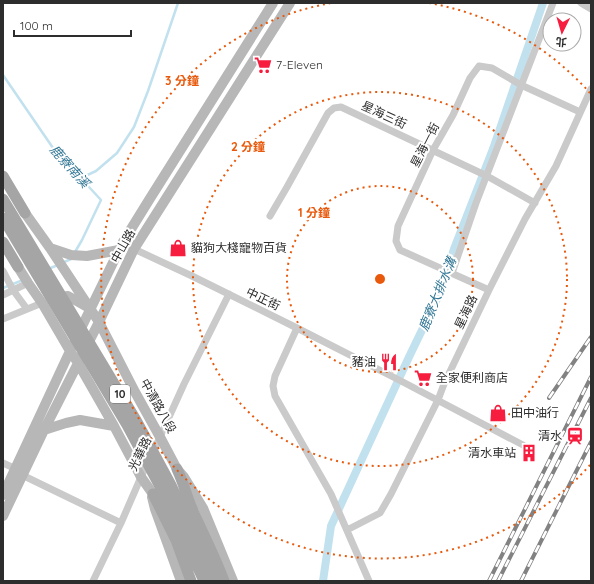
<svg xmlns="http://www.w3.org/2000/svg" width="594" height="584" viewBox="0 0 594 584" font-family="Quicksand,'Noto Sans TC',sans-serif">
  <style>
    .lines { fill: none; stroke-linecap: round; stroke-linejoin: round }
    .stream { stroke: #c2e1ee; stroke-width: 2.5 }
    .canal { stroke: #c2e1ee; stroke-width: 8 }
    .street { stroke: #cacaca; stroke-width: 7 }
    .secondary { stroke: #b7b7b7; stroke-width: 10 }
    .primary { stroke: #a5a5a5; stroke-width: 11 }
    .rail-casing { stroke: #828282; stroke-width: 4 }
    .rail { stroke: #fff; stroke-width: 2.5; stroke-dasharray: 8; stroke-linecap: butt }
    .ring { fill: none; stroke: #e8590c; stroke-width: 2; stroke-dasharray: 2 4 }
    .labels { text-anchor: middle; stroke-width: 4; stroke-linejoin: round; paint-order: stroke }
    .shield { fill: #fff; stroke: #6c6c6c; stroke-width: 1 }
    .shield-label { font-size: 11px; font-weight: bold; fill: #2d2d2d }
    .poi-label { font-size: 12px; fill: #2d2d2d; stroke: #fff; text-anchor: start }
    .street-label { font-size: 12px; fill: #2d2d2d; stroke: #fff }
    .water-label { font-size: 13px; font-style: italic; fill: #347896; stroke: #fff }
    .centre { fill: #e8590c; stroke: #fff; stroke-width: 2 }
    .ring-label { font-size: 12px; text-anchor: middle; font-weight: bold; fill: #e8590c; stroke: #fff; stroke-width: 4; stroke-linejoin: round; paint-order: stroke }
  </style>
  <rect width="100%" height="100%" fill="#fff"/>
  <g class="lines">
    <path class="stream" d="M3,75l50,73 48,52 -19,40 -7,12
      M81,178l15,-7 21,-18 17,-26 14,-36 30,-88
      M62,263l9,-4 1,-1
      M48,269l10,-4
      M3,288l20,-8"/>
    <path class="canal" d="M323,581l8,-55 78,-169 28,-58 17,-50 39,-100 50,-146"/>
    <path class="street" d="M581,3l10,6
      M270,216l17,-29 41,-74 6,-5 7,-1 146,69 48,27
      M123,242l11,7 58,27 105,52 104,53 122,64
      M3,271l10,19 14,19
      M452,273l24,-70 77,-200
      M489,290l-89,-40 -4,-9 2,-15 35,-76 20,-35 17,-37 9,-12 13,2 29,17 59,27
      M3,295l25,-12
      M3,319l39,-16
      M297,328l-22,48 -2,10 2,10 56,98 38,87
      M3,463l13,6 6,6 99,48
      M347,530l33,-17 11,-19 47,-94 6,-16 45,-94 36,-71 31,-53 35,-77
      M93,581l28,-58 20,-46 19,-40 24,-53 45,-90"/>
    <path class="secondary" d="M25,213l25,35 49,74 36,70 25,45 17,32 7,8 19,31 30,73
      M50,248l21,7 16,1 32,-6
      M18,267l10,16 14,20 28,48 8,12 36,63 27,51 12,17
      M56,298l12,-2 21,12
      M44,430l22,-7 14,-3 34,6
      M3,495l67,-144 53,-109 26,-42 124,-197
      M152,497l3,12 26,72
      M3,516l41,-86 55,-108 35,-73 156,-246"/>
    <path class="primary" d="M3,176l22,37
      M3,199l133,221 35,65 43,96
      M3,218l124,207 37,69 40,87
      M3,242l15,25
      M177,469c5,11 9,23 13,35 11,26 24,50 34,77
      M153,494l23,46 15,41"/>
    <g class="rail-casing">
      <path id="rail" d="M549,398l42,-61
        M489,581l102,-204
        M498,581l93,-183
        M521,581l70,-139"/>
    </g>
    <use href="#rail" class="rail"/>
  </g>
  <g class="ring">
    <circle cx="380" cy="279" r="93"/>
    <circle cx="380" cy="279" r="187"/>
    <path d="M590 465A280 280 0 1 1 331 3M429 3A280 280 0 0 1 590 93"/>
  </g>
  <defs>
    <g id="supermarket-bare" transform="scale(1.38)"><path d="M-6-5.5h2.5l.6 2H6L4.5 2H-2.5L-4.4-4H-6ZM-1.5 3.2a1.3 1.3 0 1 0 .1 0ZM3 3.2a1.3 1.3 0 1 0 .1 0Z" fill="#f61d3e" stroke="#fff" stroke-width="2.5" paint-order="stroke"/></g>
    <g id="shop-bare" transform="scale(1.38)"><path d="M-5-2.5h2.3a2.7 3.5 0 0 1 5.4 0H5L5.5 6h-11ZM-1.5-2.5h3a1.5 2.3 0 0 0-3 0Z" fill="#f61d3e" stroke="#fff" stroke-width="2.5" paint-order="stroke"/></g>
    <g id="restaurant-bare" transform="scale(1.38)"><path d="M-5-6h1v4h1v-4h1v4h1v-4h1v5L-1.5 .5V6h-2V.5L-5-1ZM5-6V6H3V1.5H1.5Q1.5-4 5-6Z" fill="#f61d3e" stroke="#fff" stroke-width="2.5" paint-order="stroke"/></g>
    <g id="station-bare" transform="scale(1.38)"><path d="M-3-6H3Q5-6 5-4V2Q5 4 3 4L4.5 6H3L1.5 4h-3L-3 6H-4.5L-3 4Q-5 4-5 2V-4Q-5-6-3-6ZM-3.5-4v3h7v-3ZM-3.5 1v1.5H-2V1ZM2 1v1.5H3.5V1Z" fill="#f61d3e" stroke="#fff" stroke-width="2.5" paint-order="stroke"/></g>
    <g id="building-bare" transform="scale(1.38)"><path d="M-4-6H4V6H1V3H-1V6H-4ZM-2.5-4.3h1.7v1.8h-1.7ZM.8-4.3h1.7v1.8H.8ZM-2.5-1h1.7V.8h-1.7ZM.8-1h1.7V.8H.8Z" fill="#f61d3e" stroke="#fff" stroke-width="2.5" paint-order="stroke"/></g>
  </defs>
  <g fill-rule="evenodd">
    <use href="#supermarket-bare" x="263" y="65"/>
    <use href="#shop-bare" x="178" y="248"/>
    <use href="#restaurant-bare" x="389" y="362"/>
    <use href="#supermarket-bare" x="423" y="378"/>
    <use href="#shop-bare" x="498" y="413"/>
    <use href="#station-bare" x="575" y="436"/>
    <use href="#building-bare" x="529" y="453"/>
  </g>
  <g class="labels">
    <rect class="shield" x="110" y="385" width="20" height="18" rx="3"/>
    <g class="shield-label">
      <text x="120" y="398">10</text>
    </g>
    <g class="poi-label">
      <text x="276" y="69">7-Eleven</text>
      <text x="191" y="252">貓狗大棧寵物百貨</text>
      <text x="376" y="366" text-anchor="end">豬油</text>
      <text x="436" y="382">全家便利商店</text>
      <text x="511" y="417">田中油行</text>
      <text x="562" y="440" text-anchor="end">清水</text>
      <text x="516" y="457" text-anchor="end">清水車站</text>
    </g>
    <g class="street-label">
      <text transform="translate(384 115) rotate(25)" y="4">星海三街</text>
      <text transform="translate(425 145) rotate(-63)" y="4">星海一街</text>
      <text transform="translate(123 246) rotate(-61)" y="4">中山路</text>
      <text transform="translate(263 299) rotate(26)" y="4">中正街</text>
      <text transform="translate(466 312) rotate(-65)" y="4">星海路</text>
      <text transform="translate(158 406) rotate(61)" y="4">中清路八段</text>
      <text transform="translate(140 454) rotate(-64)" y="4">光華路</text>
    </g>
    <g class="water-label">
      <text transform="translate(70 166) rotate(48)" y="5">鹿寮南溪</text>
      <text transform="translate(437 294) rotate(-68)" y="5">鹿寮大排水溝</text>
    </g>
  </g>
  <circle cx="380" cy="279" r="6" class="centre"/>
  <g class="ring-label">
    <text x="182" y="85">3 分鐘</text>
    <text x="248" y="151">2 分鐘</text>
    <text x="314" y="217">1 分鐘</text>
  </g>
  <rect width="594" height="584" fill="none" stroke="#2d2d2d" stroke-width="8"/>
  <g transform="translate(562 32) rotate(185)"><circle r="19" fill="#ffffff" stroke="#ababab"/>
  <path d="M0-3L7 15L0 10L-7 15Z" fill="#f61d3e"/>
  <text y="-6" font-size="11" font-weight="bold" text-anchor="middle" fill="#2d2d2d">北</text>
  </g>
  <path d="M14 30v6h117v-6" fill="none" stroke="#2d2d2d" stroke-width="2"/>
  <text x="20" y="30" font-size="12" fill="#2d2d2d" stroke="#ffffff" stroke-width="3" paint-order="stroke">100 m</text>
</svg>
